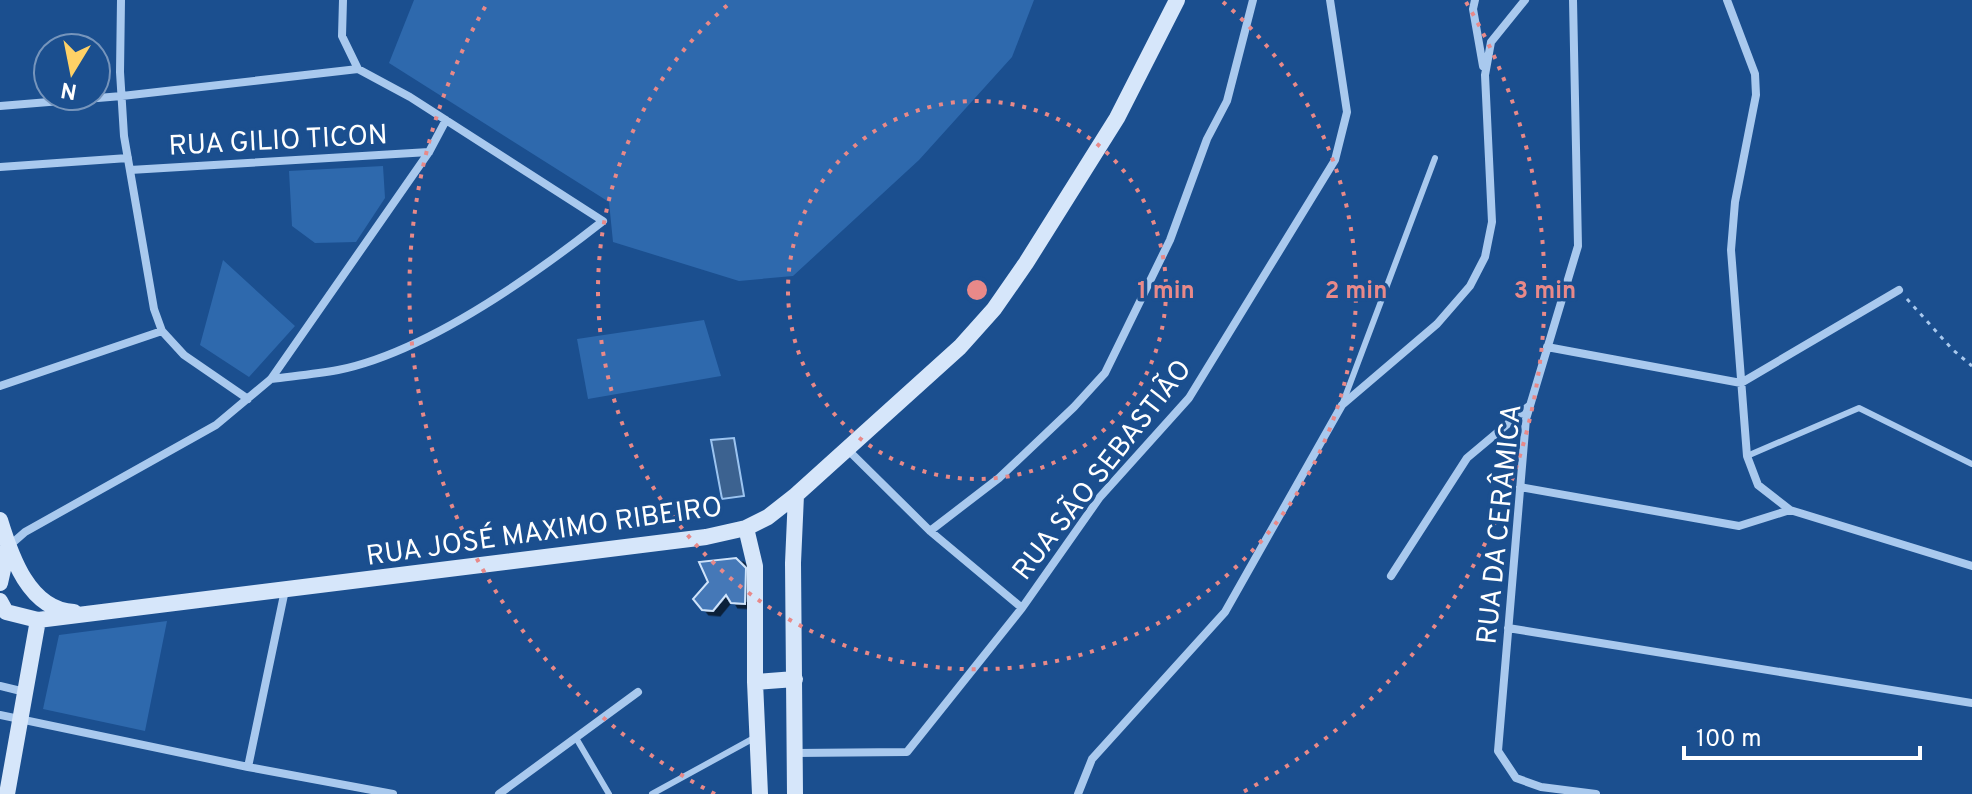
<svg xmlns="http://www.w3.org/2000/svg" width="1972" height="794" viewBox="0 0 1972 794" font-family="Overpass,sans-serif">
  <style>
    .green { fill: #2e69ad }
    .water { fill: #3c6290; stroke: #9cc4f0; stroke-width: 2 }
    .building { fill: #4478b7; stroke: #cfe3fa; stroke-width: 2; filter: url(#shadow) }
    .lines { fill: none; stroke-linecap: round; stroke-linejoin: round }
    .path { stroke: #a9c9ee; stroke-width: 3; stroke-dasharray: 4 6; stroke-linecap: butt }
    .lane { stroke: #a9c9ee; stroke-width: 6 }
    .street { stroke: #a9c9ee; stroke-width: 8 }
    .secondary { stroke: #d6e6fa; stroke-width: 16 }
    .ring { fill: none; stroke: #e88989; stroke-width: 4; stroke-dasharray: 4 8 }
    .labels { text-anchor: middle; stroke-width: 7; stroke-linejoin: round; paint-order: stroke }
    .street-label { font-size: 28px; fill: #fff; stroke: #1b4f8f }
    .centre { fill: #e88989; stroke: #1b4f8f; stroke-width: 4 }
    .ring-label { font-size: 24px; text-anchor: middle; font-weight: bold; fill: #e88989; stroke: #1b4f8f; stroke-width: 7; stroke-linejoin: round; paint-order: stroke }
  </style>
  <defs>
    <filter id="shadow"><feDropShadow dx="7" dy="4.5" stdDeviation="0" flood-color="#0009"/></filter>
  </defs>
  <rect width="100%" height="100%" fill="#1b4f8f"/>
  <path class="green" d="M414,0h620l-22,57 -93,103 -126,116 -54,5 -126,-39 -4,-40 -220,-139z
    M383,166l2,32 -29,44 -41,1 -23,-17 -3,-55z
    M223,260l72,66 -46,51 -49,-32z
    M704,320l17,56 -133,23 -11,-60z
    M167,621l-22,110 -102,-22 16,-74z"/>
  <path class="water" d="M734,438l10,58 -22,3 -11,-59z"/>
  <path class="building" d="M736,558l10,10 -1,36 -14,-1 -5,-8 -13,16 -11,-1 -9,-11 15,-17 -9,-20z"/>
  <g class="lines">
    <path class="path" d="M1907,299l45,50 20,17"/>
    <path class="lane" d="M1342,405l93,-247
      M1747,456l112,-48 113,56
      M576,738l33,56
      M652,794l102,-56"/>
    <path class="street" d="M121,0l-1,72 4,64 30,173 8,22 22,24 64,44
      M1475,0l-2,9 10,57
      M1573,0l5,246 -52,173 -28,332 18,27 25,9 55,7
      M1727,0l28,74 1,21 -21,107 -4,48 16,206 11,29 32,25 182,56
      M0,106l122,-10 236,-27
      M0,167l128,-9
      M130,170l299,-18
      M1547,347l194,36 158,-93
      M271,379c23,-3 45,-5 67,-9 89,-18 195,-94 265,-149l-193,-124 -52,-28 -16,-33 1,-36
      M0,386l162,-55
      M847,449l83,82 92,77
      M1520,487l219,39 51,-16
      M930,531l69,-53 75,-71 31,-34 65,-133 37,-101 20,-38 26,-101
      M9,546l16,-14 191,-107 55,-46 158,-227 17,-32
      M1391,576l76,-118 62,-52
      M1508,628l464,75
      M0,686l25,6
      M0,715l248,52 145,27
      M795,753l112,-1 115,-144 78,-111 89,-99 146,-238 12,-48 -17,-112
      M248,767l37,-177
      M499,794l139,-102
      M1078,794l14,-35 133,-147 117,-207 95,-81 33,-38 15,-29 7,-35 -7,-147 6,-33 34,-42"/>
    <path class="secondary" d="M0,520c11,36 29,90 74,92
      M746,528l9,38v116l5,112
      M0,583l8,-36
      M0,601l6,11 32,8 668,-83 40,-9 22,-11 28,-22 164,-148 34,-38 32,-46 91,-145 60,-118
      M755,682l40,-3
      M7,794l31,-174
      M795,794l-2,-231 3,-68"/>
  </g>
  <g class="ring">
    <circle cx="977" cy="290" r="189"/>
    <path d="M1223 2A379 379 0 1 1 731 2"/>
    <path d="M715 794A568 568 0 0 1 488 2M1466 2A568 568 0 0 1 1239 794"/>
  </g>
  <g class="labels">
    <g class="street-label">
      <text transform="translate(278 139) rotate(-3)" y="10">RUA GILIO TICON</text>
      <text transform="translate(1101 469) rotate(-52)" y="10">RUA SÃO SEBASTIÃO</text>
      <text transform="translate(1498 524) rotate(-84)" y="10">RUA DA CERÂMICA</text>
      <text transform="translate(544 530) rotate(-8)" y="10">RUA JOSÉ MAXIMO RIBEIRO</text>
    </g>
  </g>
  <circle cx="977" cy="290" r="12" class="centre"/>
  <g class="ring-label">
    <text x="1166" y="298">1 min</text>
    <text x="1356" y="298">2 min</text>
    <text x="1545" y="298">3 min</text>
  </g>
  <g transform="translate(72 72) rotate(190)"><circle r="38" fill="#1b4f8f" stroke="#7695bc" stroke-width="2"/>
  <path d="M0-6L14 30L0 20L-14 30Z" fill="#ffd166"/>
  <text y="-12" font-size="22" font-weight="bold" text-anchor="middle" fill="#ffffff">N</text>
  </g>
  <path d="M1684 746v12h236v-12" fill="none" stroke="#ffffff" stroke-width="4"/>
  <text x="1696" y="746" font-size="24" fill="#ffffff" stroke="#1b4f8f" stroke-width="6" paint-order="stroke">100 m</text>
</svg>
